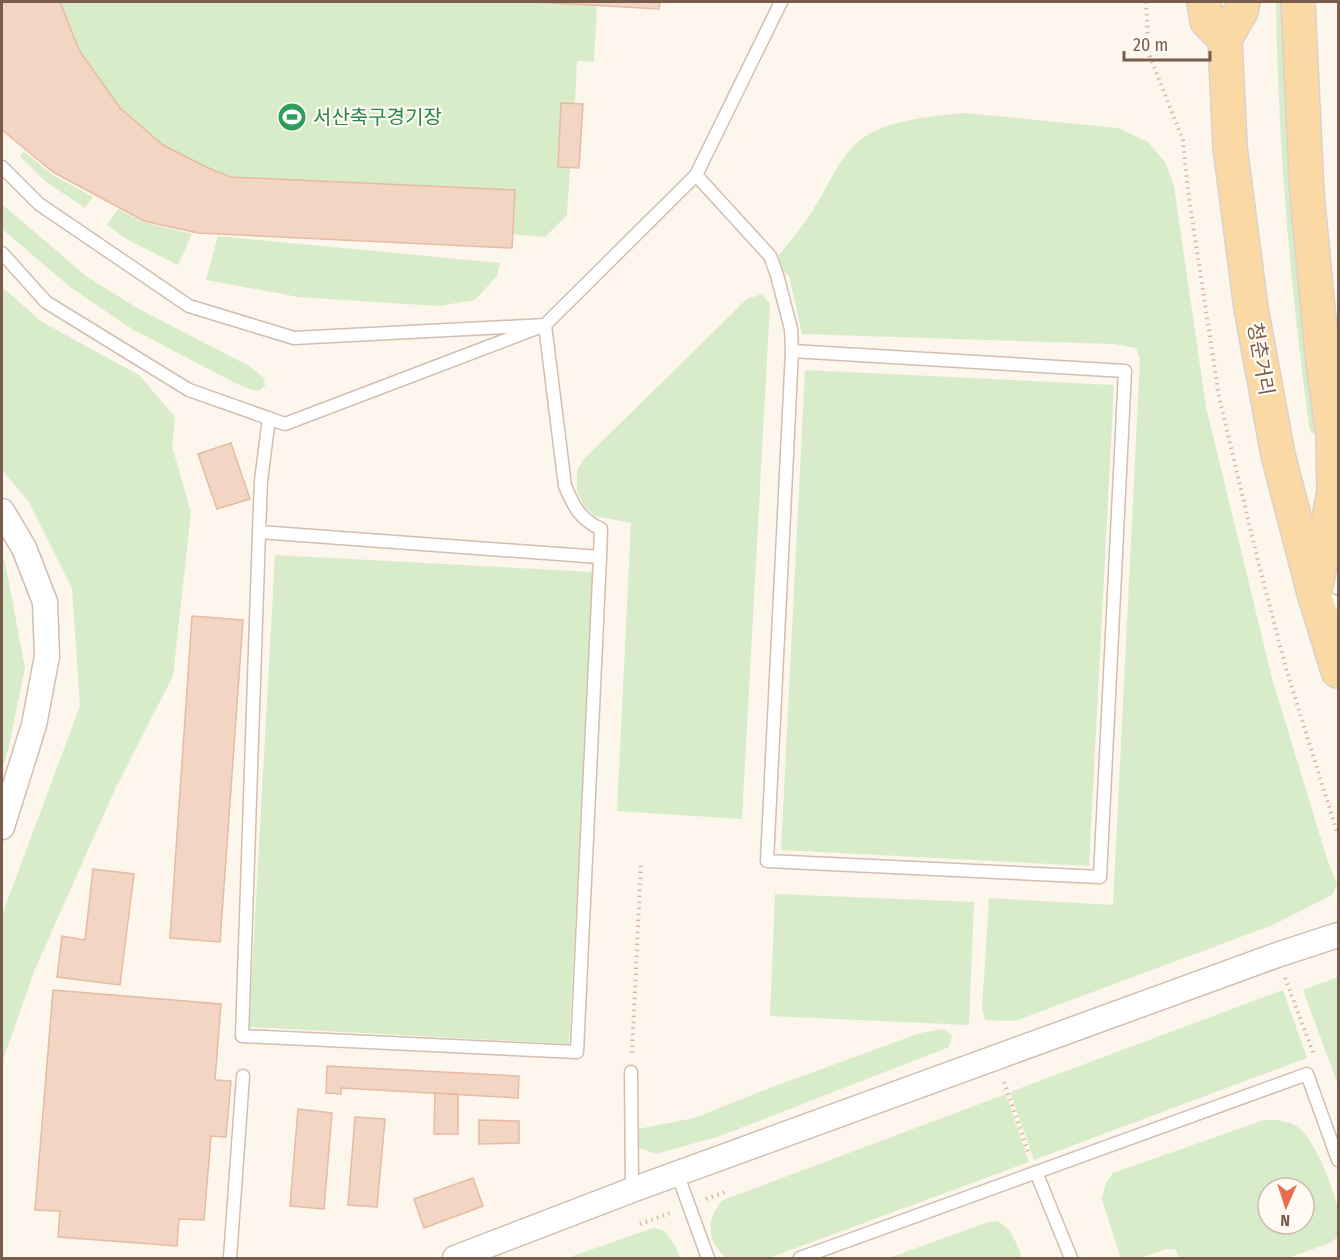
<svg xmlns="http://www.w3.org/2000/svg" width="1340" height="1260" viewBox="0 0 1340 1260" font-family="'Fira Sans Condensed','Noto Sans KR',sans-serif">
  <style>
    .green { fill: #d8ecc9; fill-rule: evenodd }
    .building { fill: #f3d5c3; stroke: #e6bba3; stroke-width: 1.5 }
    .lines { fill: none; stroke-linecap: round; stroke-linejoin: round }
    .service-casing { stroke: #d1beb0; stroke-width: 15 }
    .minor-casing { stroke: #d1beb0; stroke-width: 27 }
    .primary-casing { stroke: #dad1cd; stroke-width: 36 }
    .path { stroke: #d9b8a5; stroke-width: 4; stroke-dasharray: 1.5 4.5; stroke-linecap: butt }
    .service { stroke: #fff; stroke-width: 12 }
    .minor { stroke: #fff; stroke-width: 24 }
    .primary { stroke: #fbd9a5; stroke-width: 33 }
    .labels { text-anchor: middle; stroke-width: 4.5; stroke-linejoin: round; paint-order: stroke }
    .leisure-label { font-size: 20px; fill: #27864d; stroke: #fffaf3; text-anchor: start }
    .street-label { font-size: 20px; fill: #7a5c4d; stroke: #fffaf3 }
  </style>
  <rect width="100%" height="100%" fill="#fdf6ec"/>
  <path class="green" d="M2,2h658l-1,7 -62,-3 -3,56 -17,-1 -2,42 8,1 -4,64h-9l-3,47 -22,22 -32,-3 -1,14 -368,-27 -91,-49 -51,-42z
    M1276,2h10l34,431h-9l-2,-8c-19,-140 -31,-282 -33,-423z
    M966,113l152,15 30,14 17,20 9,24 32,221 66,271 55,181 10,25 -5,11 -59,30 -258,96 -30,-1 -3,-12 7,-110 124,7 27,-546 -4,-11 -23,-4 -311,-10 -13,-58 -9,-7 -1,-14c12,-15 24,-29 34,-45 15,-23 27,-56 50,-72 27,-19 71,-22 103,-25z
    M24,151l27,23 42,23 -8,11 -40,-27 -25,-25z
    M2,204l84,72 51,32 112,58 15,12 1,8 -6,5 -10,-2 -14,-6 -103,-54 -62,-42 -68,-58z
    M118,209l25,13 49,12 -14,31 -50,-25 -21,-15z
    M218,236l282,27 -3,13 -22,24 -36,6 -141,-9 -92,-17z
    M2,287l40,35 97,53 36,42 -3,29 19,66 -18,164 -57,111 -81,182 -31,88 -2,20v-162l78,-209 -8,-118 -43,-86 -27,-32z
    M762,294l8,10 -28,515 -125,-8 14,-288 -36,-7 -10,-9 -8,-16v-21l7,-11 163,-160z
    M805,370l309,15 -25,481 -308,-16z
    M275,555l319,17 -25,472 -320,-17z
    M2,556l3,6 20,106 -17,83 -6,18z
    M775,894l199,8 -5,123 -199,-9z
    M1338,977v108l-35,-95z
    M1283,990l24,68 -273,102 -24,-68z
    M943,1029l9,6 -3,12 -229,89 -64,18 -17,-6 -1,-19 56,-11 76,-30 150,-55z
    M1006,1094l23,68 -260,96h-43c-19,-17 -21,-39 -3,-58z
    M1264,1120c12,0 22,0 32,6 18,10 37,62 42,82 2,9 1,19 0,28l-6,6 -44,16h-109l-4,-9h-8l-27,9h-17l-3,-2 -18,-57 3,-14 8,-12zM1268,1188h36v36h-36z
    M997,1221c16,8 19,22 25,37h-133l96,-35z
    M653,1228l12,3 11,16 4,11h-113z"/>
  <path class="building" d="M2,2h58l19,48 41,58 43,37 43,22 25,10 284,13 -3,58 -314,-15 -54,-12 -91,-49 -51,-42z
    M536,2h124l-1,7z
    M561,103l22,1 -4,64 -21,-1z
    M231,443l19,56 -33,10 -19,-55z
    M192,616l51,4 -23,322 -50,-4z
    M93,869l41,5 -14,111 -63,-8 5,-41 23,4z
    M53,990l168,14 -6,76 16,1 -5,56 -15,-1 -7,84 -25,-1 -2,27 -119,-9 2,-26 -25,-1z
    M327,1066l192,10 -1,22 -177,-10v6l-15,-1z
    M435,1093l23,1v40h-24z
    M298,1109l34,4 -8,96 -34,-3z
    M355,1117l30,2 -8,88 -29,-2z
    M479,1120l40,1v22l-40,1z
    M473,1178l10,28 -59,22 -10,-29z"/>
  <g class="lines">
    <g class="service-casing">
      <path id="service" d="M2,167l37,37 150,102 105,32 251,-13 151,-150 85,-173
        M696,175l74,81 7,19 14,54 1,22 -25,510 333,16 25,-506 -333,-20
        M2,253l44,49 143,88 96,34 260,-99 20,161c9,21 15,33 36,43l-1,28
        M259,532l-17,504 335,16 23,-495 -341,-25 2,-51 8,-63
        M1318,595l20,8
        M631,1072l1,118
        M1036,1172l35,86
        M677,1173l31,85
        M230,1258l13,-182
        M800,1258l507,-184 31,86"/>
    </g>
    <g class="minor-casing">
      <path id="minor" d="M2,511l22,37 21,54 2,54 -13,69 -32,102
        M455,1258l177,-68 645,-235 61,-20"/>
    </g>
    <g class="primary-casing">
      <path id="primary" d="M1204,2l3,19 18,18
        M1243,2l-2,9 -16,28 5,108 21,161 27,147 36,138 24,78
        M1298,2l9,191 16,169 10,73 1,57 -18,93"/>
    </g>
    <path class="path" d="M1146,2l3,52 34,86 5,51 31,206 39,164 29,111 51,163
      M1285,978l29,77
      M632,1053l9,-190
      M1004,1082l25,72
      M706,1199l19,-7
      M640,1224l31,-11"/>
    <use href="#service" class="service"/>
    <use href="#minor" class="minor"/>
    <use href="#primary" class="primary"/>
  </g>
  <defs>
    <g id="stadium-disc" transform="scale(1.5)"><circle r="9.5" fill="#2e9e5b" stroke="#fffaf3"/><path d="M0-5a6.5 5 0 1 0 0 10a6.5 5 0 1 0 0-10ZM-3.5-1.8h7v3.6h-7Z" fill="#fff"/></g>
  </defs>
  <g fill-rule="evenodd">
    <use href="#stadium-disc" x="292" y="117"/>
  </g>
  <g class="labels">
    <g class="leisure-label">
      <text x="313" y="124">서산축구경기장</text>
    </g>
    <g class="street-label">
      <text transform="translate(1261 359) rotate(80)" y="7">청춘거리</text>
    </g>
  </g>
  <rect width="1340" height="1260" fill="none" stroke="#7a5c4d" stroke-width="6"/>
  <g transform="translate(1286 1206) rotate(183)"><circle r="28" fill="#fffaf3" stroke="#cabbb1" stroke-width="1.5"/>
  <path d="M0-4.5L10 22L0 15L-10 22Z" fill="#e76f51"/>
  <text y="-9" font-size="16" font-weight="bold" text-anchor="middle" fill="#7a5c4d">N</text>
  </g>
  <path d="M1124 51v9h86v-9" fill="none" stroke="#7a5c4d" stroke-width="3"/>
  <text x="1133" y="51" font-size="18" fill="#7a5c4d" stroke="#fffaf3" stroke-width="4.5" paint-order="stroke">20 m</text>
</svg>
